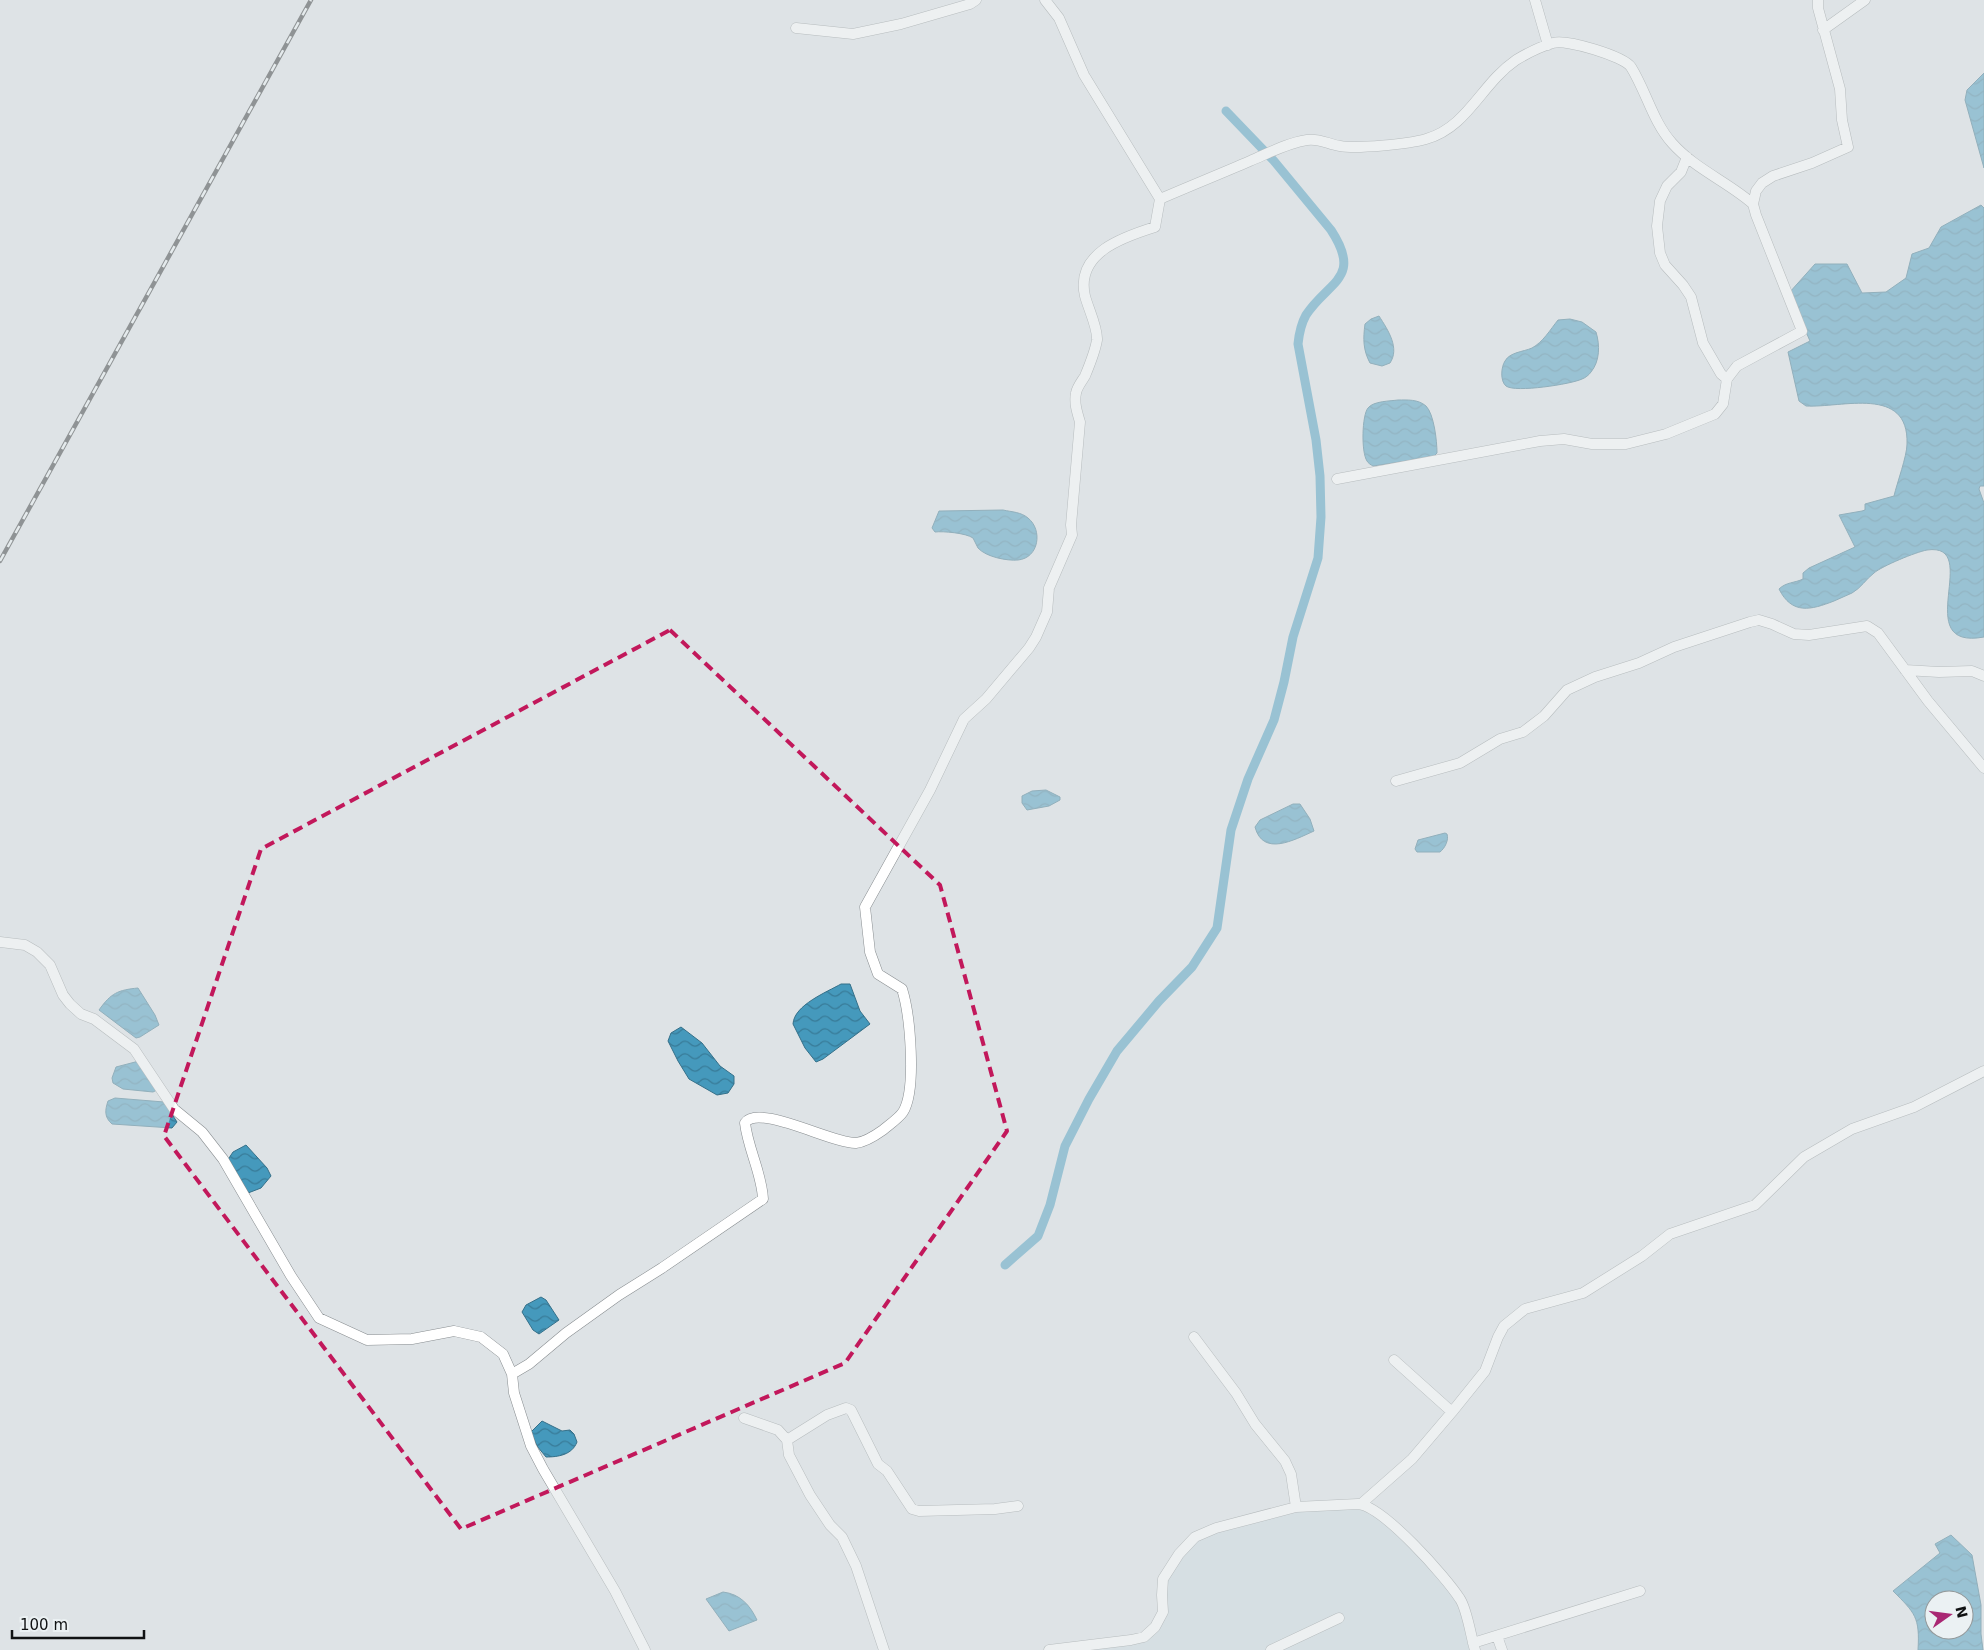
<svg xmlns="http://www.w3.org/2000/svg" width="1984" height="1650" viewBox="0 0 1984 1650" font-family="'DejaVu Sans',sans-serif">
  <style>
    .built { fill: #ccdae0 }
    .water { fill: url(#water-waves); stroke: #357089; fill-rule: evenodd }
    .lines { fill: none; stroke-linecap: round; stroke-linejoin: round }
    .canal { stroke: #4599bc; stroke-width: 9 }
    .street-casing { stroke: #888d90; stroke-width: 11 }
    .street { stroke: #fff; stroke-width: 10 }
    .rail-casing { stroke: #2f3133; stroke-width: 4.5 }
    .rail { stroke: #ebf1f3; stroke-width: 2.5; stroke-dasharray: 8; stroke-linecap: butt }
    .marked { fill: none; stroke: #c2185b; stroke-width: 4; stroke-dasharray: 10 6; stroke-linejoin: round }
  </style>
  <defs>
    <pattern id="water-waves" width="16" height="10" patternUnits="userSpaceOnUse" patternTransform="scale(1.25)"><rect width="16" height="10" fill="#4599bc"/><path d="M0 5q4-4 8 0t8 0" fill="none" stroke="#387b98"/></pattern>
  </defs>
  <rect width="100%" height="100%" fill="#dee3e6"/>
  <path class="built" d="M1365,1505l26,17 68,79 15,49h-405l57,-6 30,-16 8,-49 31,-41 97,-30z"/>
  <path class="water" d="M1984,73v95l-19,-68 2,-10z
    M1981,205l3,3v278h-4l-1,3 5,14v134c-76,14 0,-95 -57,-87 -11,2 -45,16 -53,23 -8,6 -13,15 -22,20 -6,3 -12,5 -18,8 -23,9 -42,14 -55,-12 7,-7 16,-6 24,-10v-6l6,-5 46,-21 -16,-32 23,-4 3,-1v-6l29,-8c3,-13 13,-40 13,-52 2,-59 -65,-36 -101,-38l-7,-5 -11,-49 22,-11 -21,-48 26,-29h32l15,29 24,-1 20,-14 6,-24 17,-6 12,-21z
    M1379,316c9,14 21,32 11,47l-8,3 -12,-3c-7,-13 -7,-24 -5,-39l6,-5z
    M1570,319l12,3 14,10c4,13 4,29 -5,40 -2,3 -6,6 -9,7 -10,5 -67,14 -76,7 -6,-5 -5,-19 -1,-25 5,-9 18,-9 27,-13 11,-6 18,-18 26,-28z
    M1398,400c9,0 20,-1 28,6 8,8 11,35 11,47l-4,4 -60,9c-2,-1 -5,-3 -6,-5 -6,-9 -5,-46 1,-53 5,-7 23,-7 30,-8z
    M1003,510c9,2 18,2 25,8 15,12 11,40 -10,42 -11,1 -32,-3 -40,-12 -2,-3 -3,-7 -5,-10 -7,-5 -30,-7 -38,-6l-3,-4 7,-17h2z
    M1046,790l14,7v3l-11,6 -22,4 -5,-7v-7l10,-5z
    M1293,804h7l10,15 4,12c-20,9 -51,26 -59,-4l5,-7z
    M1445,833l2,1c2,6 -2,14 -7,18h-23l-2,-3 3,-9z
    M841,984h9l10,27 10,13 -47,35 -7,3 -11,-14 -12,-24c1,-19 34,-32 48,-40z
    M138,988l17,27 4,10 -19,12 -4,1 -37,-28c12,-17 19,-20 39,-22z
    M681,1027l21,16 18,23 14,10v8l-6,9 -11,2 -28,-16 -11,-18 -10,-20 3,-8z
    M139,1061l18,29 -4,2 -30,-3 -10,-6 -1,-5 4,-11z
    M115,1098l49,4 13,20 -5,6 -60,-4c-8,-7 -7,-14 -4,-23z
    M246,1145l21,23 4,8 -10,12 -13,5 -21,-32 6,-9z
    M541,1297l5,3 13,20 -20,14 -6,-4 -11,-18 4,-7z
    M542,1421l20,10 8,-1 4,4 3,8c-5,13 -19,15 -31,15l-9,-11 -6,-14z
    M1951,1535l21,20 9,50v29l2,16h-65c2,-33 -3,-37 -25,-59l47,-38 -5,-9zM1934,1600h30v30h-30z
    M723,1592c17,2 27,13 34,28l-28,11 -23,-32z"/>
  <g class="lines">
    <path class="canal" d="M1005,1265l33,-29 12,-31 15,-59 24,-47 28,-48 42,-50 33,-34 25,-39 14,-98 17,-51 26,-59 10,-38 9,-45 25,-79 3,-41 -1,-41 -4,-36 -18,-96c1,-10 3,-20 8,-29 22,-34 57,-36 25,-85l-57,-69 -48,-50"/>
    <g class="street-casing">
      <path id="street" d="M1535,0l13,45
        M796,28l57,6 48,-10 69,-20 6,-4
        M1823,30l42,-30
        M1687,157l-6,15 -14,14 -7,15 -3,25 3,27 5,12 18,20 8,12 12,46 18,31 6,5
        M1160,199c30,-13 60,-25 90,-38 19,-8 37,-18 57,-21 12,-2 21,4 33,6 17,3 69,-2 86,-7 42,-12 55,-55 90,-79 10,-6 26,-14 37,-17 14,-4 70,13 78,24 15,24 22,55 41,76 23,26 56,39 81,61
        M1337,479l203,-38 24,-2 28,5h34l40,-10 49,-20 8,-10 4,-25 10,-13 65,-35 -46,-116 -3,-11 3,-13 6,-8 11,-7 39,-13 36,-16 -6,-27 -2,-31 -22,-81v-8
        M1905,670l34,2 33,-1 12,5
        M1396,781l64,-18 40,-24 23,-7 21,-16 23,-26 28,-13 44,-14 35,-16 76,-25 9,-2 13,4 22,10 15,1 58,-9 11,7 50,68 56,67
        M0,942l25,3 12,7 13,13 13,30 7,9 11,10 13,5 40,30 40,60 28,23 21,27 68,117 28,42 48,22 45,-1 42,-8 27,6 22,17 9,20 2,19 17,53 12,23 72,122 30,59
        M1194,1337l42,56 19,31 30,37 6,13 5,33
        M1394,1360l58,52
        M512,1374l17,-10 37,-31 53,-38 43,-27 101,-69c-1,-25 -15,-50 -18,-76 13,-20 88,21 111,20 10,-1 20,-8 27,-13 6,-5 16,-12 20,-18 14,-23 7,-98 -1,-123l-24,-15 -8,-22 -5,-45 65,-117 34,-71 22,-20 43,-51 7,-11 11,-25 2,-24 23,-53 -1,-10 9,-103c-3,-10 -6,-19 -4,-29 1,-6 6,-12 9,-17 5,-12 10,-24 12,-36 1,-12 -9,-32 -12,-44 -10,-43 38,-59 70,-69l5,-28 -76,-124 -25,-57 -14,-18
        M744,1418l34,12 9,10 2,15 21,40 20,30 12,12 14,29 28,84
        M787,1440l40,-25 19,-7 5,2 27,54 9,7 25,38 7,2 76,-2 23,-3
        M1361,1504l51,-45 40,-47 33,-41 13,-34 6,-11 21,-17 58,-16 59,-37 28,-22 85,-29 49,-48 48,-28 62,-22 70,-36
        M1497,1636l5,14
        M1473,1643l167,-52
        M1049,1650l82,-10 13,-3 11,-10 8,-15 -1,-17 1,-16 16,-25 16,-17 21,-9 80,-21 62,-3c25,2 88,73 102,95 7,10 11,38 15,51
        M1271,1650l68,-32"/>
    </g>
    <use href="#street" class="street"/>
    <g class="rail-casing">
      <path id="rail" d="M0,561l311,-561"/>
    </g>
    <use href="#rail" class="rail"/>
  </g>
  <path d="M0 0H1984V1650H0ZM670,630l270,255 67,246 -162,232 -384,166 -297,-393 97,-287z" fill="#dee3e6" fill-opacity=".55" fill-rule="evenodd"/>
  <path class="marked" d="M670,630l270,255 67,246 -162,232 -384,166 -297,-393 97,-287z"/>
  <g transform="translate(1949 1615) rotate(76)"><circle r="24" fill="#ebf1f3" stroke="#939899"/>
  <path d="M0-4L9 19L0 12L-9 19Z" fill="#a92773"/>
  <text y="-8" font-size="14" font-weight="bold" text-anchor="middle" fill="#101213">N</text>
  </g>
  <path d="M12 1630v8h132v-8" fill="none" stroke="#101213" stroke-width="2.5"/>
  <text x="20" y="1630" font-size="15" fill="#101213" stroke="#ebf1f3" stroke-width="4" paint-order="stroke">100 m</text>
</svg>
